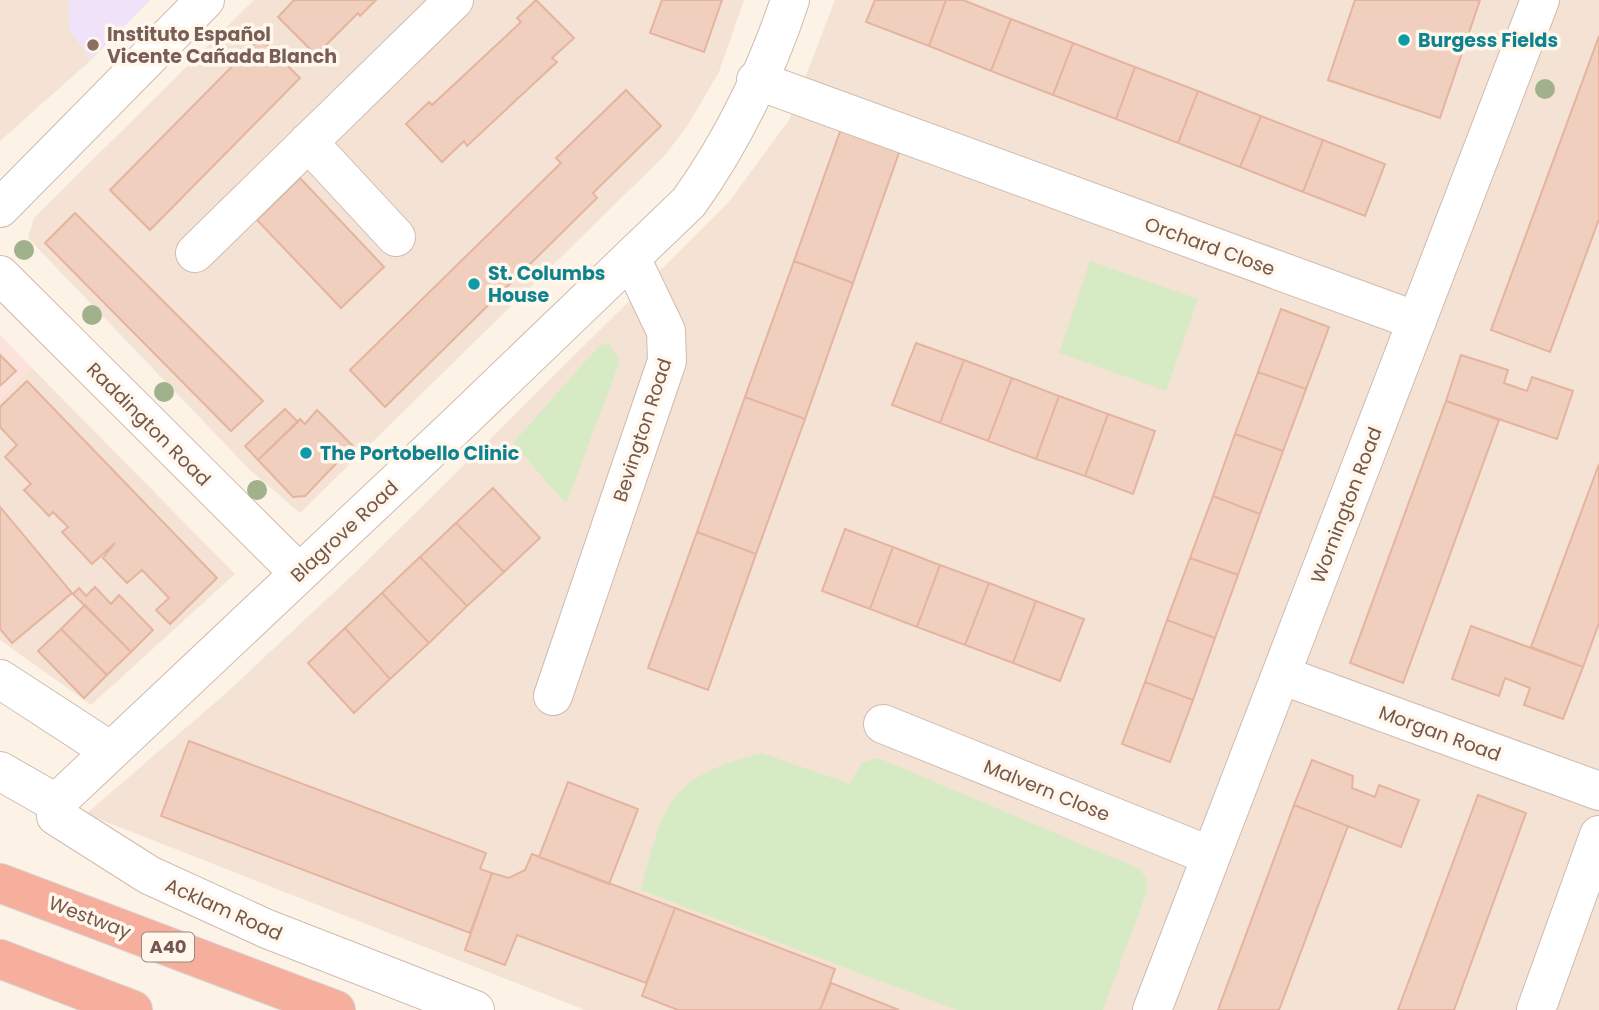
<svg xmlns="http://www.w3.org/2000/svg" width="1599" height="1010" viewBox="0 0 1599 1010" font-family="Poppins,sans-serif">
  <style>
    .residential { fill: #f4e3d4 }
    .commercial { fill: #fce2da }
    .education { fill: #efe2f9 }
    .green { fill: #d6eac4 }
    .building { fill: #f1cfbe; stroke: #e4b49e; stroke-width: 2 }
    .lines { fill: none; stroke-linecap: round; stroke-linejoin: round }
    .minor-casing { stroke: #d0bbaf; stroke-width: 40 }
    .highway-casing { stroke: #d8d0cd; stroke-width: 40 }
    .minor { stroke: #fff; stroke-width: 38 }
    .highway { stroke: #f6ae9d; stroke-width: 38 }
    .tree { fill: #a1b18c }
    .culture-dot { fill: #0f9aa8; stroke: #fff6ec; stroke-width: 2.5 }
    .education-dot { fill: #8d6e63; stroke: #fff6ec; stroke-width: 2.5 }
    .labels { text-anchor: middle; stroke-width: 7; stroke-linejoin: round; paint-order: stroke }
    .shield { fill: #fff6ec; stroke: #9e877b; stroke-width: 2 }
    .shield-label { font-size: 18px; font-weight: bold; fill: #75574b }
    .education-label { font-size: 19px; font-weight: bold; fill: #785e54; stroke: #fff6ec; text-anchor: start }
    .culture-label { font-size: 19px; font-weight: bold; fill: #0d838f; stroke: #fff6ec; text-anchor: start }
    .street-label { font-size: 19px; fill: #75574b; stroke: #fff6ec }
  </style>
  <rect width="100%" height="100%" fill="#fcf2e6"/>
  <path class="residential" d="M0,0h68l2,30 21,30 -91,81z
    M254,0h490l-25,72 -33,56 -21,27 -365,358 -51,-44 -221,-231 6,-20z
    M835,0h764v1010h-1014l-499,-196 138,-119 134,-125 370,-367 61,-83z
    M31,367l204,207 -144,131 -91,-65v-239z"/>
  <path class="commercial" d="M0,335l31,32 -31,34z"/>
  <path class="education" d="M68,0h82l-59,60 -21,-30z"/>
  <path class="green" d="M1090,261l108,38 -32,92 -107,-38z
    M609,344l10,15 -1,7 -52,138 -53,-61 87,-98z
    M762,753l88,31 11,-21 17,-5 262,111 6,10 1,12 -44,119h-146l-316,-120c24,-88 25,-112 121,-137z"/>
  <path class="building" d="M294,0h82l-16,16 -2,-3 -42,42 -38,-38z
    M536,0l38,38 -22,20 5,4 -90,84 -3,-5 -22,21 -36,-38 23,-22 3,3 89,-83 -4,-4z
    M662,0h60l-18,52 -54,-19z
    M875,0h71l-17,46 -63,-24z
    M946,0h17l48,19 -20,52 -62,-25z
    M1355,0h125l-40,118 -112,-38z
    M1011,19l62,24 -20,52 -62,-24z
    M1599,36v183l-49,133 -59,-22z
    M260,38l40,40 -150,152 -40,-40z
    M1073,43l62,24 -19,52 -63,-24z
    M1135,67l63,24 -20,52 -62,-24z
    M626,90l35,36 -68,67 4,5 -212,209 -35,-37 211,-207 -5,-5z
    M1198,91l63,25 -21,51 -62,-24z
    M1261,116l62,24 -20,52 -63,-25z
    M842,126l59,21 -48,136 -59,-22z
    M1323,140l62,24 -20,52 -62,-24z
    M300,178l84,89 -43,41 -84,-88z
    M75,213l188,188 -32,30 -186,-188z
    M794,261l59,22 -48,136 -60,-22z
    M1281,309l48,18 -23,62 -48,-17z
    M916,343l48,17 -24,63 -48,-18z
    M0,355l16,16 -16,15z
    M1461,355l47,15 -4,13 23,8 5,-14 41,14 -16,48 -111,-38z
    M964,360l48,18 -24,63 -48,-18z
    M1258,372l48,17 -23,62 -48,-17z
    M1012,378l47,18 -23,63 -48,-18z
    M27,381l190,197 -47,46 -14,-14 13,-12 -27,-28 -15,13 -24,-25 12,-15 -23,21 -30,-32 6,-5 -15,-15 -4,4 -25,-26 7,-6 -26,-27 12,-12 -17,-18v-20z
    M1059,396l49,18 -23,62 -49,-17z
    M745,397l60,22 -49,135 -59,-22z
    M1446,401l53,19 -96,263 -53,-20z
    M285,409l13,13 -40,38 -13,-14z
    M317,410l36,36 -48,50 -12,1 -35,-37 42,-41 5,5z
    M1108,414l47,17 -22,63 -48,-18z
    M1235,434l48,17 -23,63 -47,-18z
    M1599,464v159l-16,44 -52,-20z
    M493,488l47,50 -36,34 -48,-49z
    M1213,496l47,18 -22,61 -48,-17z
    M0,507l72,86 -60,50 -12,-14z
    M456,523l48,49 -37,34 -47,-49z
    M845,529l48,18 -23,62 -48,-18z
    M697,532l59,22 -48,136 -60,-22z
    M893,547l47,18 -23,62 -47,-18z
    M420,557l47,49 -38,37 -47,-50z
    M1190,558l48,17 -23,63 -48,-18z
    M940,565l49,18 -24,62 -48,-18z
    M989,583l47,18 -23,62 -48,-18z
    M95,587l16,17 8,-9 34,35 -22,22 -58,-58 6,-6 7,8z
    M382,593l47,50 -39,36 -45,-51z
    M1036,601l48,18 -24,62 -47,-18z
    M85,605l46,47 -24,23 -46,-46z
    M1167,620l48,18 -22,62 -48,-18z
    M1471,626l112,41 -20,52 -39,-14 6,-17 -25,-10 -6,18 -47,-17z
    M345,628l45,51 -36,34 -46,-50z
    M61,629l46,46 -23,23 -46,-47z
    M1145,682l48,18 -23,62 -48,-18z
    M189,741l297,112 -6,16 12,4 -22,60 -309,-117z
    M1312,760l41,16 -1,12 23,9 4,-12 40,15 -18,47 -107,-42z
    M568,782l70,27 -29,75 -70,-27z
    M1478,795l48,18 -72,197h-56z
    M1294,805l54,21 -69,184h-61z
    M532,854l143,54 -29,75 -129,-48 -12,30 -40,-15 27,-77 17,5 16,-8z
    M675,908l160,61 -15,41h-142l-36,-14z
    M831,983l68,27h-79z"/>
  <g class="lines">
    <g class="minor-casing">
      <path id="minor" d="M756,80l661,241
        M308,142l88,95
        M0,208l205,-208
        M195,253l259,-253
        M0,275l299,298
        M1281,675l318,116
        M0,679l109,71
        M553,696l114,-335 -1,-30 -35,-73
        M883,724l328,132
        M0,771l56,32
        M56,803l405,-382 228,-219c43,-60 78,-132 101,-202
        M56,803v13l93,59 118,54 208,81
        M1152,1010l388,-1010
        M1536,1010l63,-175"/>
    </g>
    <g class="highway-casing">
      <path id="highway" d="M0,883l336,127
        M0,959l133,51"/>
    </g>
    <use href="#minor" class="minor"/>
    <use href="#highway" class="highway"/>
  </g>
  <g class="tree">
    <circle cx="1545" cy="89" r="10"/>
    <circle cx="24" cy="250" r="10"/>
    <circle cx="92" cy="315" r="10"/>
    <circle cx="164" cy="392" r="10"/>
    <circle cx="257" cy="490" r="10"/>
  </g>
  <g class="culture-dot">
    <circle cx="1404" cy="40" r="7"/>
    <circle cx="474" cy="284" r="7"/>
    <circle cx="306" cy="453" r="7"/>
  </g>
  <circle class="education-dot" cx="93" cy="45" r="7"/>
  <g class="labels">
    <rect class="shield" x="142" y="932.5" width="52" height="29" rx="5"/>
    <g class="shield-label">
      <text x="168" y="953">A40</text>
    </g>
    <g class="education-label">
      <text x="107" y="41">Instituto Español<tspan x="107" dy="22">Vicente Cañada Blanch</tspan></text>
    </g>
    <g class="culture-label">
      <text x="1418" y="47">Burgess Fields</text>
      <text x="488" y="280">St. Columbs<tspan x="488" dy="22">House</tspan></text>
      <text x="320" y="460">The Portobello Clinic</text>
    </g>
    <g class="street-label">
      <text transform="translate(1210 246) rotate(20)" y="7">Orchard Close</text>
      <text transform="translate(149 424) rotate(45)" y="7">Raddington Road</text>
      <text transform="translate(642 430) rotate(-72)" y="7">Bevington Road</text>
      <text transform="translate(1346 505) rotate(-69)" y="7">Wornington Road</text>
      <text transform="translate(344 531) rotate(-43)" y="7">Blagrove Road</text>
      <text transform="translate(1440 733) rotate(20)" y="7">Morgan Road</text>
      <text transform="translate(1047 790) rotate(22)" y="7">Malvern Close</text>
      <text transform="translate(224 909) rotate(24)" y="7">Acklam Road</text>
      <text transform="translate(90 917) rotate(21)" y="7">Westway</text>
    </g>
  </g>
</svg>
